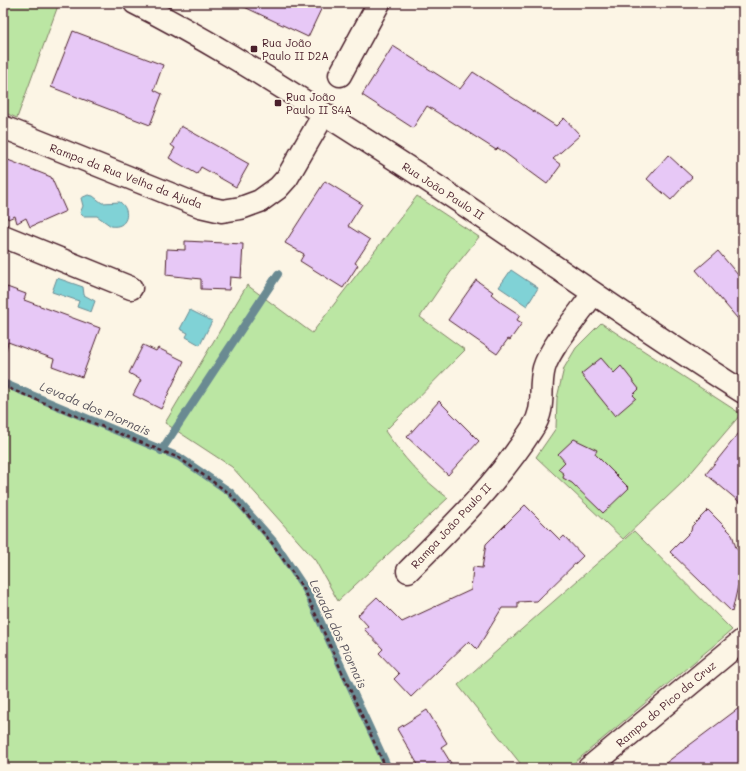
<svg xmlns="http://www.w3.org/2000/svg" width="746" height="771" viewBox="0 0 746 771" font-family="Mali,sans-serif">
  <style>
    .green { fill: #bbe6a3; stroke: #828267 }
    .water { fill: #80d2d6; stroke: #6a8a92 }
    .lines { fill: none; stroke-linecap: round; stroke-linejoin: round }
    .stream { stroke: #6a8a92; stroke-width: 8 }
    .building { fill: #e7c8f6; stroke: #4a1f2b }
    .minor-casing { stroke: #4a1f2b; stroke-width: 25 }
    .path { stroke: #4a1f2b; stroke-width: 2.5; stroke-dasharray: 4 3; stroke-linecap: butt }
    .minor { stroke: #fcf5e5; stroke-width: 22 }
    .poi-dot { fill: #4a1f2b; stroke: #fcf5e5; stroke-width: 1.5 }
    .labels { text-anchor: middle; stroke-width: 4; stroke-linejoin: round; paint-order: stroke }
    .poi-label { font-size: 11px; fill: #4a1f2b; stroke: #fcf5e5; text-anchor: start }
    .street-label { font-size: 11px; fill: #4a1f2b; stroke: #fcf5e5 }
    .water-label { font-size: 12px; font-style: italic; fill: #5a555e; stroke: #fcf5e5 }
  </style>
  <rect width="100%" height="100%" fill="#fcf5e5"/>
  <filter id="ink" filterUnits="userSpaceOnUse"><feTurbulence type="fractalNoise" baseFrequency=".025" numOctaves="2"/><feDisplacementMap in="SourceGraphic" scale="8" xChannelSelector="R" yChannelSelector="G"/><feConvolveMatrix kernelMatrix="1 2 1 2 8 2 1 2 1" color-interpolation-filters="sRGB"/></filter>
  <g filter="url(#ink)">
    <path class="green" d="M3,3h56l-42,115 -14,-6z
      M417,196l62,41 -29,36 -30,44 45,33 -80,81c18,26 37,48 63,67l-110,103 -23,-41 -83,-93 -67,-44 82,-138 65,48z
      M601,323l140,91 -58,68 -60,57 -87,-82 20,-29 1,-30 7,-30 12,-20z
      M3,386l176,72 50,35 43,50 33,48 81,177h-383z
      M634,531l98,99 -164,138h-44l-66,-83z"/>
    <path class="water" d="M88,195l5,1 9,7 18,-1c12,9 7,27 -9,24l-14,-10h-14l-3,-3 3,-7 -2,-8z
      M511,270l27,18 -11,18 -28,-19z
      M57,278l26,9 1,8 11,6 -4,11 -14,-5 2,-6 -27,-9z
      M190,310l22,11 -12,24 -14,-8 2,-4 -8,-4z"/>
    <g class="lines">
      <path class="stream" d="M3,383l176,74 51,35 44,50 32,48 82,178
        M161,451l117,-177"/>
    </g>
    <path class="building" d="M236,3h88l-16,34z
      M73,31l90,34 -9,25 8,4 -12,31 -99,-38z
      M393,46l67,43 13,-17 83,54 8,-8 16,17 -27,24 8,6 -14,19 -49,-36 -2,2 -69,-44 -14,22 -51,-33z
      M181,126l68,38 -13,23 -35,-20 -4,7 -28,-16 6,-10 -4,-3z
      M668,155l24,22 -21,23 -24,-21z
      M3,158l48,19 15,34 -36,16 -4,-9 -9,5 -2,-7 -7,3 -5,-11z
      M325,181l37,23 -14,22 22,14 -15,23 3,2 -15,23 -43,-27 4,-7 -19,-11z
      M185,241l58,3 -2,34 -11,-1 -1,13 -28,-1v-10l-35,-4 1,-26 18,1z
      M718,251l25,30v44l-47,-55z
      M476,280l17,12 -2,2 11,9 18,12 -3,5 5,3 -12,17 -2,-1 -11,15 -49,-34z
      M7,287l19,7 -2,6 76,28 -18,49 -30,-11 2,-7 -46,-17 -2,8 -3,-1v-57l2,1z
      M143,345l13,6 2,-3 26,13 -23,48 -28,-14 8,-15 -12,-7z
      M601,358l13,15 7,-7 18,23 -6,6 3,3 -21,18 -34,-42z
      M439,401l40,40 -31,34 -41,-38z
      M743,428v77l-37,-31z
      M574,439l23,11 -2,4 34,34 -26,25 -31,-30 -9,-5 1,-4 -6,-5 7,-7 -7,-8z
      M525,505l35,35 4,-4 19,20 -46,45 -19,1v6h-16l-25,41 -8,-8 -58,56 -17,-18 5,-5 -20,-21 4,-4 -19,-20 4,-3 -10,-11 19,-18 25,25 69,-32 2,-23 9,1 4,-24z
      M708,510l24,24 4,14 7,8v25l-5,5 -6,26 -62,-60 21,-21 1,-5z
      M743,705v63h-84z
      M427,710l20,33 -6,4 13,21h-34l-23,-39z"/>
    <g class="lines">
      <g class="minor-casing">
        <path id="minor" d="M135,3c66,33 128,72 191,112 49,31 98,62 146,95 90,61 179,124 271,182
          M340,75l39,-72
          M3,127l197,79 22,5 19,-3 19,-7 18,-13 9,-10 37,-64
          M3,236l128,52
          M408,571c44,-44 90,-89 124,-142 15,-22 6,-39 12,-61 6,-21 36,-55 49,-74
          M589,768l154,-128"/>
      </g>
      <path class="path" d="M3,386l176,72 50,35 43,50 33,48 81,177"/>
      <use href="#minor" class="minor"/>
    </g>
  </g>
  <g class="poi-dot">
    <rect x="250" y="45" width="8" height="8" rx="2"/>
    <rect x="274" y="99" width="8" height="8" rx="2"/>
  </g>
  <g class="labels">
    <g class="poi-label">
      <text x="262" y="47">Rua João<tspan x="262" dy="13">Paulo II D2A</tspan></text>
      <text x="286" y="101">Rua João<tspan x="286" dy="13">Paulo II S4A</tspan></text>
    </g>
    <g class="street-label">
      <text transform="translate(126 176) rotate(21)" y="4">Rampa da Rua Velha da Ajuda</text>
      <text transform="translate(443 191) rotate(33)" y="4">Rua João Paulo II</text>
      <text transform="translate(451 526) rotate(-47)" y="4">Rampa João Paulo II</text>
      <text transform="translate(666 704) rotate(-40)" y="4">Rampa do Pico da Cruz</text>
    </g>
    <g class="water-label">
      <text transform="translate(95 409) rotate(23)" y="4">Levada dos Piornais</text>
      <text transform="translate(338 634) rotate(65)" y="4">Levada dos Piornais</text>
    </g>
  </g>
  <rect width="746" height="771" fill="none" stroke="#fcf5e5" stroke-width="16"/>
  <rect x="8" y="8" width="730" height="755" fill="none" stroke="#4a1f2b" stroke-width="1.5" filter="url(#ink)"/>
</svg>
